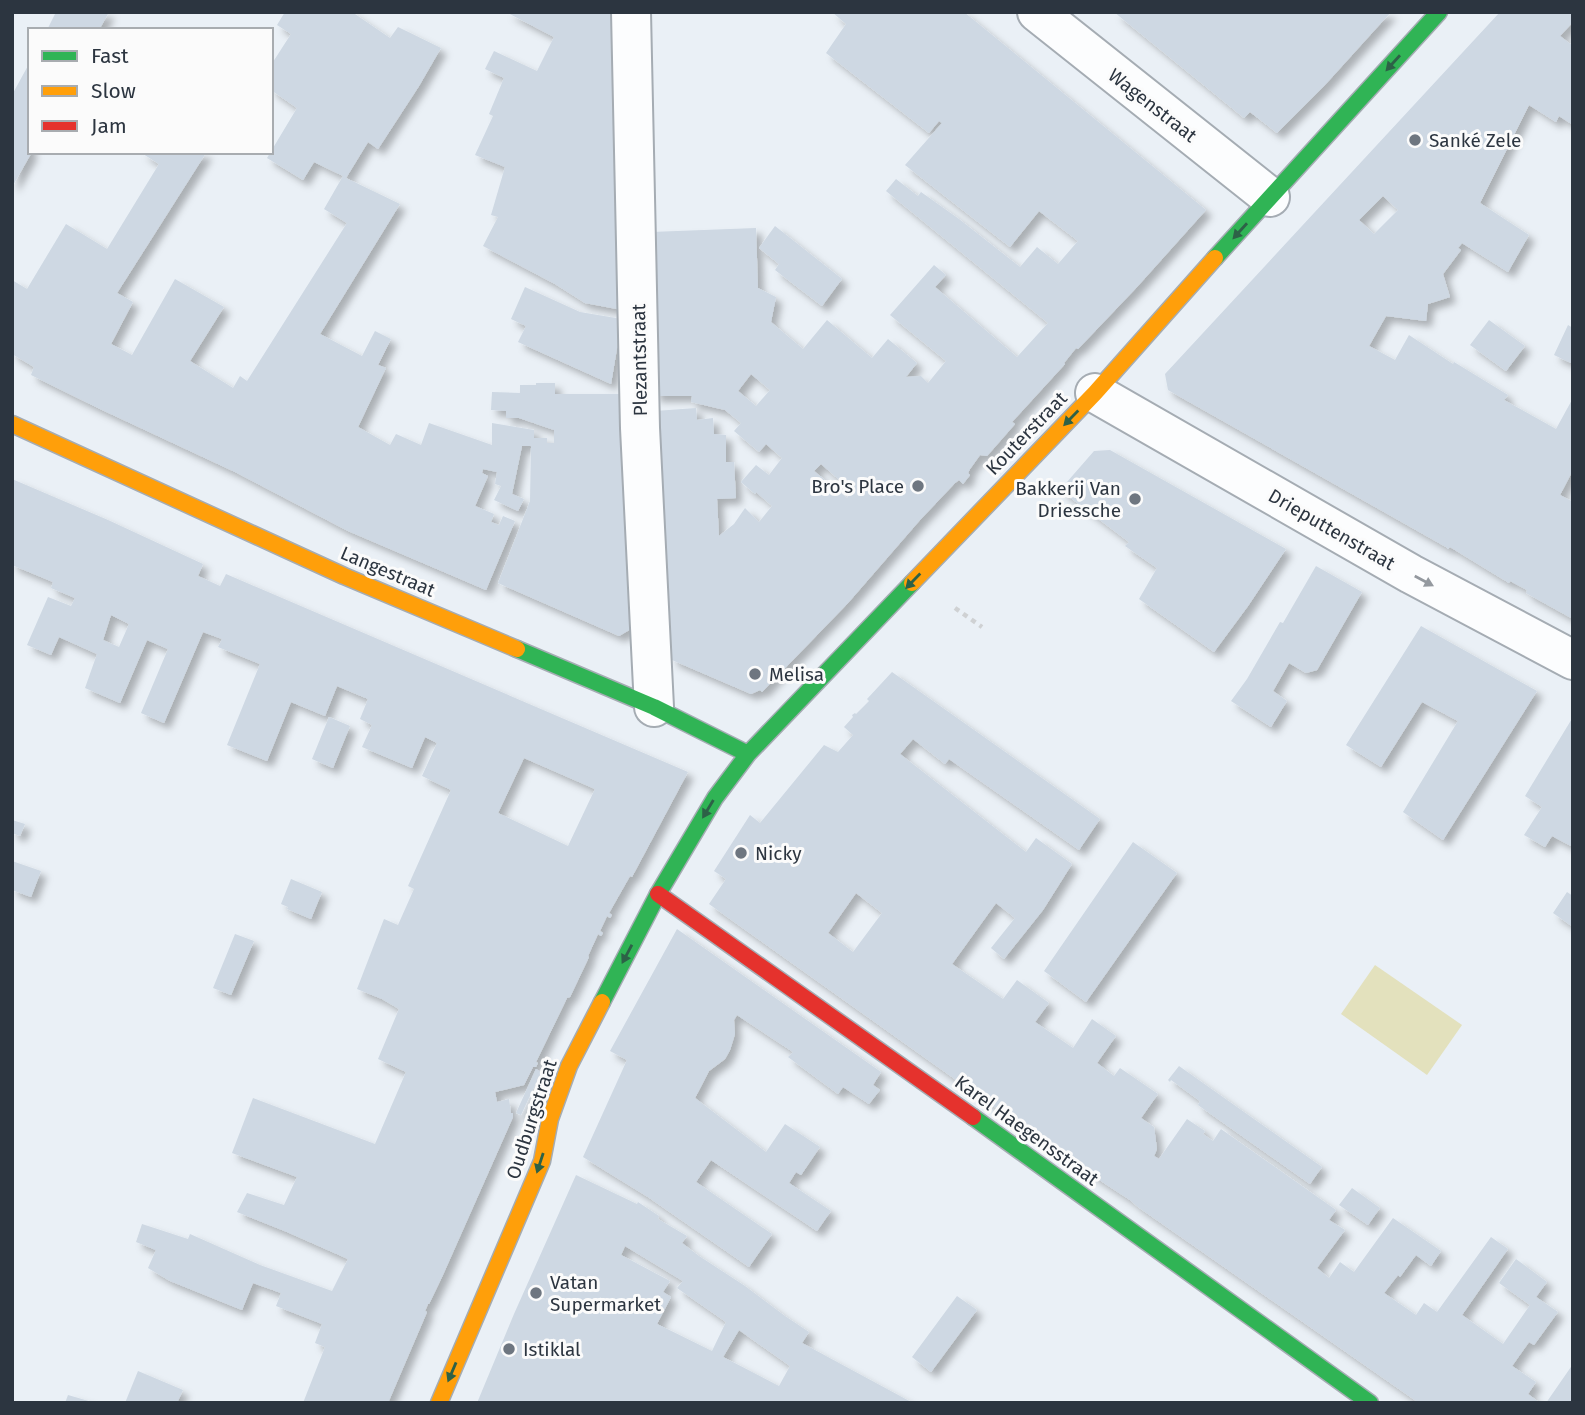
<svg xmlns="http://www.w3.org/2000/svg" width="1585" height="1415" viewBox="0 0 1585 1415" font-family="'Fira Sans',sans-serif">
  <style>
    .green { fill: #e3e1bd }
    .building { fill: #ced8e3; fill-rule: evenodd; filter: url(#shadow) }
    .lines { fill: none; stroke-linecap: round; stroke-linejoin: round }
    .street-casing { stroke: #a5acb3; stroke-width: 42 }
    .fast-casing { stroke: #a5acb3; stroke-width: 19 }
    .slow-casing { stroke: #a5acb3; stroke-width: 19 }
    .jam-casing { stroke: #a5acb3; stroke-width: 19 }
    .path { stroke: #cfd1d3; stroke-width: 4.5; stroke-dasharray: 5 5; stroke-linecap: butt }
    .street { stroke: #fcfdfe; stroke-width: 38 }
    .fast { stroke: #30b455; stroke-width: 16 }
    .slow { stroke: #ff9f0a; stroke-width: 16 }
    .jam { stroke: #e5322d; stroke-width: 16 }
    .oneway { fill: #2d6147 }
    .oneway2 { fill: #94999f }
    .poi-dot { fill: #6e7680; stroke: #fbfbfb; stroke-width: 2.5 }
    .labels { text-anchor: middle; stroke-width: 6; stroke-linejoin: round; paint-order: stroke }
    .street-label { font-size: 19px; fill: #2c3540; stroke: #fbfbfb }
    .poi-label { font-size: 19px; fill: #2c3540; stroke: #fbfbfb; text-anchor: start }
  </style>
  <defs>
    <filter id="shadow"><feDropShadow dx="6" dy="6" stdDeviation="3.5" flood-color="#0004"/></filter>
  </defs>
  <rect width="100%" height="100%" fill="#eaf0f6"/>
  <path class="green" d="M1375,965l87,60 -35,50 -86,-61z"/>
  <path class="building" d="M56,12h53l-10,18h-52z
    M285,12h67l38,26 8,-11 43,21 -22,38 -41,63 -10,-7 -22,36 54,26 -80,130 42,22 13,-25 16,8 -13,26 8,3 -28,59 32,18 6,-11 25,11 8,-22 63,22v-22l42,7v8h13v5h7v-13l-35,-12h-13v-7l-15,-1 1,-18 28,1v-8h16v-2h19v11h69l7,235 -12,7 -121,-53 32,-82 1,-55h-9l-10,48 12,5 -6,12 -24,-11 7,-14 -6,-2 2,-12 -14,-3 -1,4 6,3 -13,30 19,8 -3,8 8,3 4,-9 12,5 -29,69 -138,-59 -113,-59 -135,-63 -69,-34 3,-8 -22,-13v-74l15,9 39,-65 41,25 52,-85 -19,-12h64l2,1 -89,140 16,9 -22,42 21,11 43,-76 49,28 -34,54 43,27 7,-12 7,5 100,-158 -23,-14 19,-33 -29,-14 -11,18 -36,-22 30,-50 -26,-18v-25l20,-31 -14,-9z
    M506,12h109l7,298 -37,-7 -30,-19 -72,-38 15,-29 -7,-2 14,-48 -30,-12 18,-39 -4,-2 15,-36 -19,-9 9,-18 43,20 17,-34z
    M832,12h132l242,198 -69,77 -59,62 -2,-1 -12,15 1,1 -53,58 3,2 -28,32 -7,-1 -10,14 -2,4 2,2 -7,9 -4,-4 -4,3 -35,37 -72,83 -86,89 -2,-2 -9,4 -79,-34 -11,-119 -6,-130 41,-3 1,12 16,-2 1,16 12,1v27h8l2,36 -19,1 2,37 15,-12 11,-16 14,14 13,-16 -16,-14 -1,2 -14,-12 15,-17 13,10 13,-17 -16,-14 -7,8 -25,-21 7,-8 -16,-13 -34,-8 1,-6h-38l-3,-164 105,-4 2,60 18,9 -5,25 32,27 24,-29 45,38 16,-19 29,24 -11,14 15,-1 7,7 18,-22 -56,-46 44,-50 12,10 -11,12 82,70 31,-34 -162,-132 10,-12 22,17 3,-4 38,27 61,48 17,-20 21,17 20,-23 -39,-30 -29,36 -105,-82 37,-42 -3,-2 -10,12 -103,-80 20,-29zM751,374l19,16 -14,16 -18,-15zM821,464l31,27 -5,7 -33,-27z
    M1114,12h277l-67,74 -47,47 -27,-21 -6,6z
    M1500,12h73v10l-13,14 13,10v79l-14,-9 -3,6 -27,-17 -49,98 49,32 -21,37 -46,-29 -4,5 3,2 -18,24 7,23 -22,7 -2,17 -40,-5 -17,30 26,14 14,-25 44,29 1,-2 54,33 -4,5 52,29 17,-31v72l-13,25 13,7v117l-47,-26 1,-3 -17,-9 -1,2 -59,-36 -2,2 -2,-2 -278,-157 -3,-16zM1383,196l15,14 -24,24 -15,-14z
    M30,62v90h2l-20,35v-92z
    M775,226l67,53 -20,27 -47,-36 4,-6 -20,-16z
    M525,287l55,25 42,7 -11,65 -93,-42 8,-16 -15,-7z
    M1489,320l36,26 -19,25 -36,-26z
    M1568,325l5,3v36l-19,-9z
    M1110,450l176,99 -38,57 -34,46 -75,-53 18,-31 -32,-22 4,-4 -69,-52 34,-39z
    M12,479l96,41 95,44 -5,12 22,10 6,-12 462,198 -55,103 -1,2 -2,-1 -21,37 3,2 -2,3 -3,-2 -7,15 3,2 -2,3 -3,-2 -10,22 1,1 -19,40 -3,1 -31,64 2,1 -2,4h-3l-9,18 -29,7 2,10 12,-3 2,14h2v4l-71,160 -13,27h-1l-3,7 2,1 -39,91h-85l22,-56 -10,-4 7,-19 -46,-18 5,-13 -28,-10 -11,27 -72,-29 -22,-13 8,-18 -20,-8 6,-18 46,15 2,-5 70,31 72,26 16,-32 -61,-27 -50,-20 10,-19 37,12 13,-28 -65,-24 21,-55 122,46 31,-72 -28,-13 21,-50 -17,-10 -25,-10 27,-70 14,6 16,-36 -6,-3 43,-96 -29,-14 15,-33 -12,-6 -13,31 -50,-21 10,-22 -12,-6 8,-20 -31,-13 -12,30 -34,-14 -24,59 -40,-16 33,-81 -42,-17 4,-8 -19,-7 -39,91 -23,-10 27,-64 -21,-9 -27,63 -35,-15 12,-34 -38,-17 -8,18 -24,-10 21,-48 23,9 4,-8 -24,-10 2,-6 -41,-17zM111,615l18,9 -10,23 -16,-7zM524,758l71,31 -27,57 -70,-33z
    M1316,566l46,26 -45,78 -11,3 -17,-10 -16,28 14,10 -16,26 -40,-26 16,-22 33,-57 3,1z
    M1421,626l116,65 -94,149 -40,-28 55,-91 -36,-19 -41,65 -35,-22z
    M892,672l208,147 -21,31 -130,-91 -4,5 -32,-25 -13,15 126,98 10,-14 36,26 -29,46 -39,49 -13,-11 24,-30 -19,-15 -44,61 51,35 14,-19 32,23 -14,19 38,26 19,-29 24,17 -19,27 17,13 6,-8 38,26 -17,24 13,9 3,22 -3,7 5,3 28,-40 18,12 -2,3 10,7 8,-12 115,81 -7,10 16,10 -28,38 12,10 11,-16 14,10 39,-54 48,33 -10,15 -15,-11 -16,22 -2,-2 -14,18 32,22 8,-12 13,9 54,-75 17,12 -46,66 41,29 27,-39 -31,-22 17,-24 31,23 -11,15 22,15 -24,33 -5,-3 -17,24 24,16 -8,12 12,9h-121l-281,-196 -8,-7 -37,-24 -32,-23 1,-1 -5,-4 -1,1 -76,-52 -271,-193 17,-25 -12,-8 36,-56 10,8 64,-78 14,7 15,-17 -9,-8 9,-10 -1,-2 3,-2 1,1 13,-13 -2,-2zM856,893l26,20 -29,39 -25,-19z
    M329,717l21,9 -17,42 -21,-9z
    M1573,717v128l-2,1 -19,-10 -7,11 -21,-12 18,-28 -17,-11z
    M12,820l13,4 -5,12 -8,-3z
    M1133,842l44,31 -91,129 -42,-31z
    M12,861l29,10 -10,26 -19,-7z
    M291,879l31,13 -11,27 -24,-10 1,-2 -7,-3z
    M1567,892l6,4v31l-20,-14z
    M677,929l204,143 -8,13 7,5 -11,14 -26,-17 -5,7 -50,-37 5,-5 -56,-37 -3,5 1,14 -5,16 -5,9 -16,12 -14,27 71,54 19,-28 35,23 -19,28 -5,-3 -7,11 42,28 -14,20 -106,-71 -15,22 76,52 -23,33 -101,-70 -65,-40 44,-97 -17,-9z
    M235,934l19,7 -23,54 -18,-7z
    M1179,1066l143,101 -12,17 -112,-79 2,-4 -29,-21 -1,2 -2,-2z
    M536,1069l5,3 -20,43 -5,-2z
    M576,1175l61,29 1,-2 21,14 -1,3 29,17 -5,7 17,13 46,30 40,30 24,16 -7,11 111,60h-436l37,-89zM625,1246l58,35 -6,7 49,34 -14,29 -55,-27 14,-27 -8,-5 7,-11 -49,-26zM739,1330l51,36 -11,20 -56,-29z
    M1352,1188l28,20 -12,17 -29,-20z
    M957,1296l20,14 -46,62 -19,-15z
    M1573,1364v39h-27z
    M138,1371l45,19 -6,13h-52z
    M68,1395l24,7v1h-27z"/>
  <g class="lines">
    <g class="street-casing">
      <path id="street" d="M631,12l9,416 14,279
        M1037,12l233,185
        M1095,393l316,181 162,86"/>
    </g>
    <g class="fast-casing">
      <path id="fast" d="M1215,258l224,-246
        M517,649l137,58 94,47
        M602,1002l56,-108 57,-96 33,-44 164,-171
        M973,1117l397,286"/>
    </g>
    <g class="slow-casing">
      <path id="slow" d="M12,424l332,152 173,73
        M912,583l183,-190 120,-135
        M439,1403l103,-242 8,-42 19,-53 33,-64"/>
    </g>
    <g class="jam-casing">
      <path id="jam" d="M658,894l315,223"/>
    </g>
    <path class="path" d="M955,608l27,19"/>
    <use href="#street" class="street"/>
    <use href="#fast" class="fast"/>
    <use href="#slow" class="slow"/>
    <use href="#jam" class="jam"/>
  </g>
  <defs><path id="oneway-solid" d="M-6-.8H1V-3.2L6.5 0L1 3.2V.8H-6Z" transform="scale(1.75)"/></defs>
  <g class="oneway">
    <use href="#oneway-solid" transform="translate(1393 63) rotate(132)"/>
    <use href="#oneway-solid" transform="translate(1240 231) rotate(132)"/>
    <use href="#oneway-solid" transform="translate(1071 418) rotate(134)"/>
    <use href="#oneway-solid" transform="translate(913 581) rotate(134)"/>
    <use href="#oneway-solid" transform="translate(708 809) rotate(121)"/>
    <use href="#oneway-solid" transform="translate(627 954) rotate(118)"/>
    <use href="#oneway-solid" transform="translate(540 1163) rotate(108)"/>
    <use href="#oneway-solid" transform="translate(452 1372) rotate(113)"/>
  </g>
  <use class="oneway2" href="#oneway-solid" transform="translate(1424 581) rotate(28)"/>
  <g class="poi-dot">
    <circle cx="1415" cy="140" r="7"/>
    <circle cx="918" cy="486" r="7"/>
    <circle cx="1135" cy="499" r="7"/>
    <circle cx="755" cy="674" r="7"/>
    <circle cx="741" cy="853" r="7"/>
    <circle cx="536" cy="1293" r="7"/>
    <circle cx="509" cy="1349" r="7"/>
  </g>
  <g class="labels">
    <g class="street-label">
      <text transform="translate(1153 105) rotate(38)" y="7">Wagenstraat</text>
      <text transform="translate(639 360) rotate(-91)" y="7">Plezantstraat</text>
      <text transform="translate(1026 433) rotate(-46)" y="7">Kouterstraat</text>
      <text transform="translate(1332 529) rotate(30)" y="7">Drieputtenstraat</text>
      <text transform="translate(388 571) rotate(23)" y="7">Langestraat</text>
      <text transform="translate(531 1119) rotate(-72)" y="7">Oudburgstraat</text>
      <text transform="translate(1027 1130) rotate(36)" y="7">Karel Haegensstraat</text>
    </g>
    <g class="poi-label">
      <text x="1429" y="147">Sanké Zele</text>
      <text x="904" y="493" text-anchor="end">Bro's Place</text>
      <text x="1121" y="495" text-anchor="end">Bakkerij Van<tspan x="1121" dy="22">Driessche</tspan></text>
      <text x="769" y="681">Melisa</text>
      <text x="755" y="860">Nicky</text>
      <text x="550" y="1289">Vatan<tspan x="550" dy="22">Supermarket</tspan></text>
      <text x="523" y="1356">Istiklal</text>
    </g>
  </g>
  <rect width="1585" height="1415" fill="none" stroke="#2c3540" stroke-width="28"/>
  <rect x="28" y="28" width="245" height="126" fill="#fbfbfb" stroke="#a8acb0" stroke-width="2"/>
  <rect x="42" y="51" width="35" height="10" fill="#30b455" stroke="#a8acb0" stroke-width="2"/>
  <text x="91" y="63" font-size="21" fill="#2c3540">Fast</text>
  <rect x="42" y="86" width="35" height="10" fill="#ff9f0a" stroke="#a8acb0" stroke-width="2"/>
  <text x="91" y="98" font-size="21" fill="#2c3540">Slow</text>
  <rect x="42" y="121" width="35" height="10" fill="#e5322d" stroke="#a8acb0" stroke-width="2"/>
  <text x="91" y="133" font-size="21" fill="#2c3540">Jam</text>
</svg>
